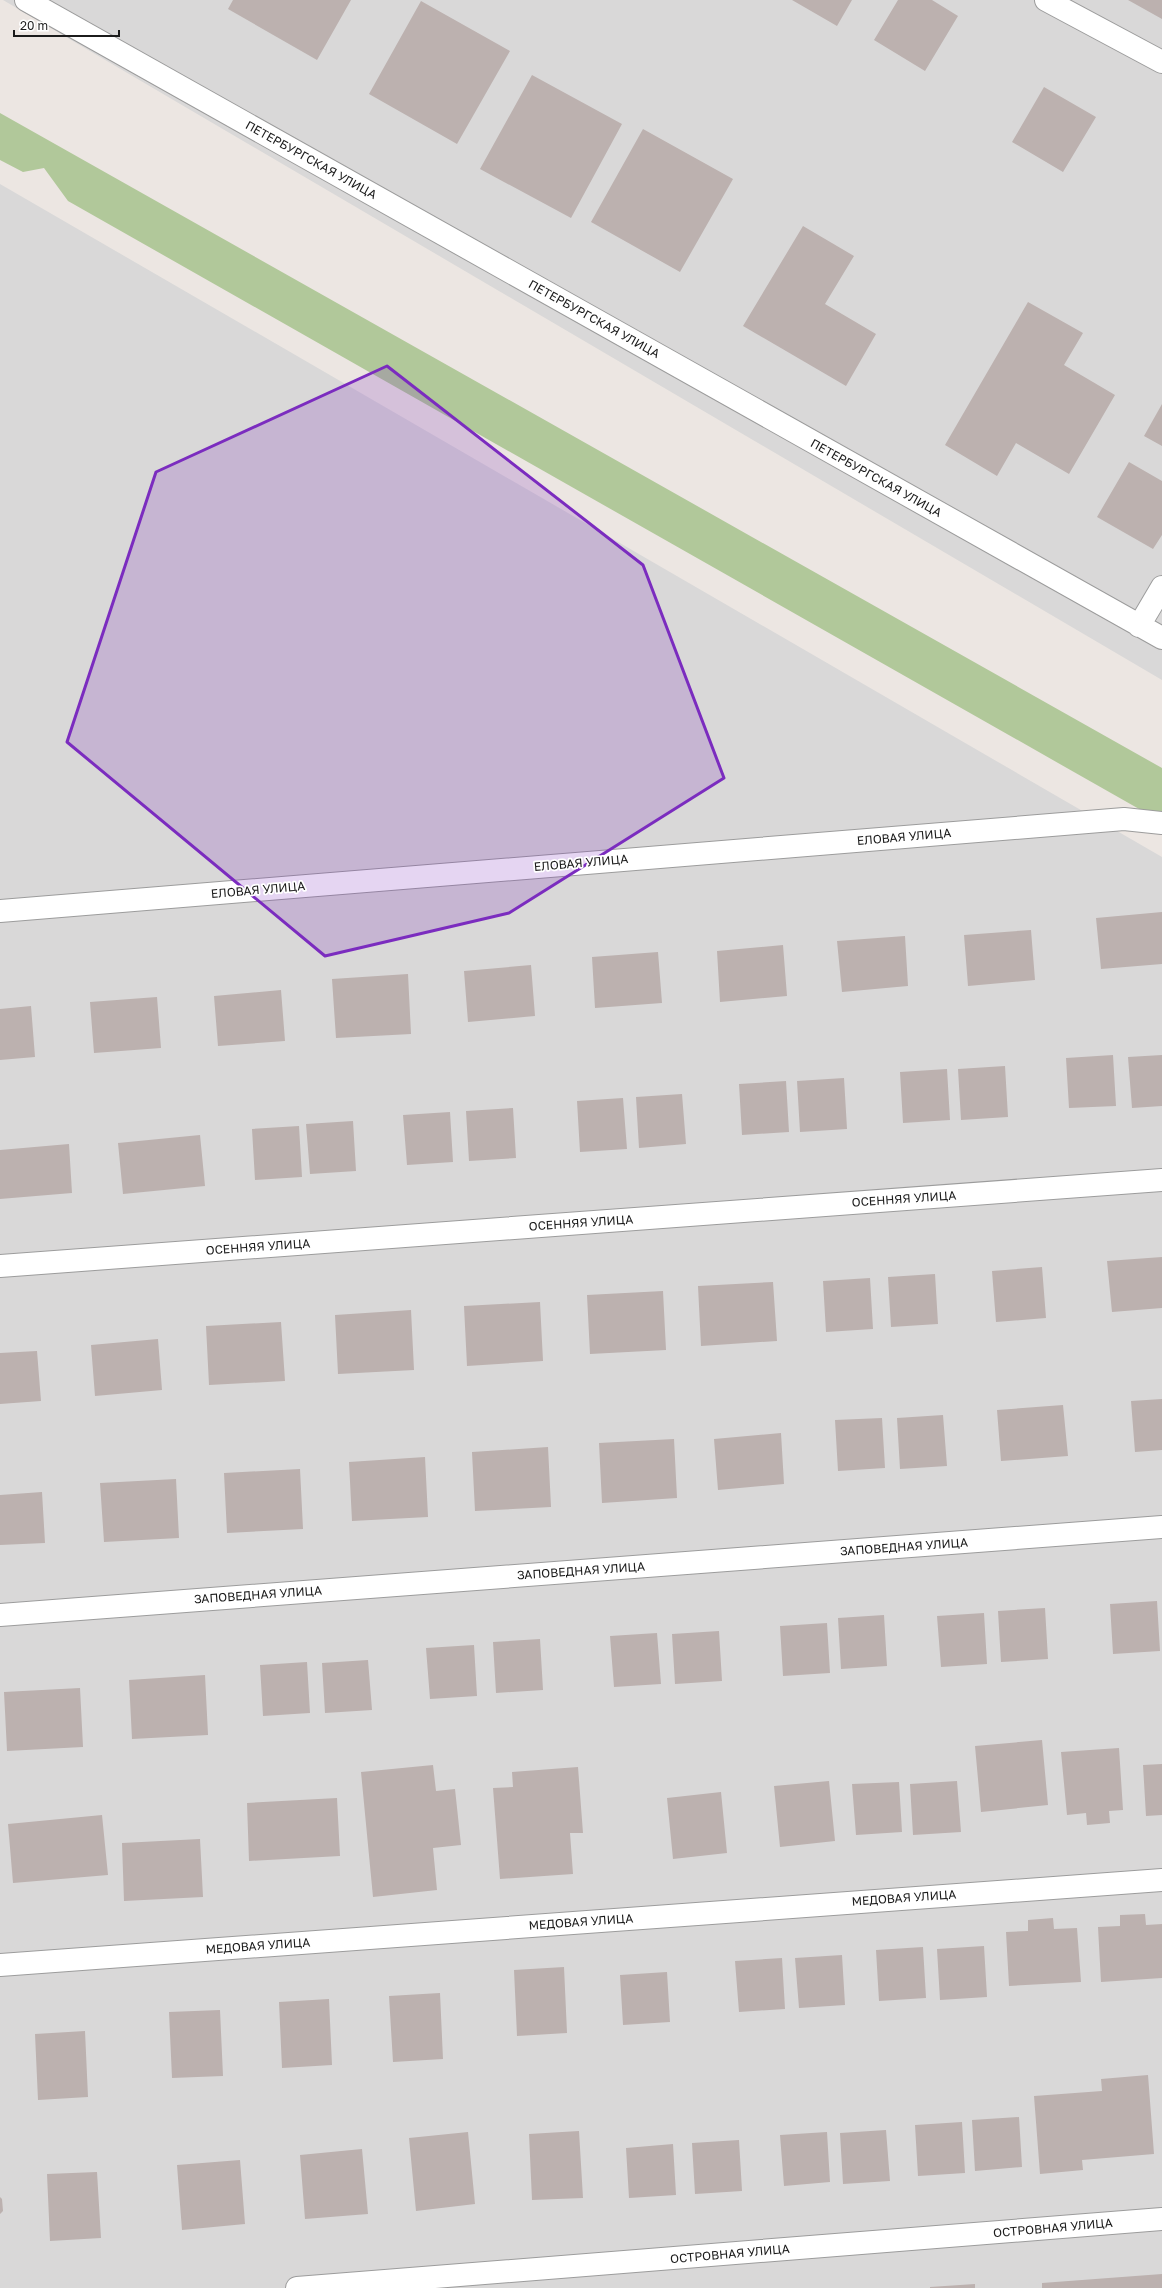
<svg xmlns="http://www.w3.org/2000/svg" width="1162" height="2288" viewBox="0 0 1162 2288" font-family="'Golos Text',sans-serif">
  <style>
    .residential { fill: #d9d8d8 }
    .forest { fill: #b1c89a }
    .building { fill: #bcb1af }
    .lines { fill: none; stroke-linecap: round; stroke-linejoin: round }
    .minor-casing { stroke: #9c9c9c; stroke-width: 24 }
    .minor { stroke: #fff; stroke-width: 22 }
    .marked { fill: #7b2cbf; fill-opacity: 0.2; stroke: #7b2cbf; stroke-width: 3; stroke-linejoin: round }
    .labels { text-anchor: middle; stroke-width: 3.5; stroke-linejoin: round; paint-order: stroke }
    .street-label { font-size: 12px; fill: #1b1b1b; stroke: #fff }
  </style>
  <rect width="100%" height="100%" fill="#ece6e2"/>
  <path class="residential" d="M3,0h1159v680z
    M0,184l1162,673v1431h-1162z"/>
  <path class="forest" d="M0,113l1162,655v54l-1094,-621 -24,-33 -21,4 -23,-12z"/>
  <path class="building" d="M233,0h118l-34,60 -89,-51z
    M792,0h60l-15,26z
    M898,0h34l26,16 -33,55 -51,-31z
    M1128,0h34v19z
    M421,1l89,50 -53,93 -88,-50z
    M532,75l90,49 -51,94 -91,-49z
    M1044,87l52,30 -33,55 -51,-30z
    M643,129l90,50 -53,93 -89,-50z
    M803,226l51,30 -29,48 51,30 -30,52 -103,-60z
    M1028,302l55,31 -19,32 51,30 -46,79 -53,-31 -19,33 -52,-31z
    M1162,404v42l-18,-10z
    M1129,462l33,19v54l-9,14 -56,-32z
    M1162,912v52l-61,5 -5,-51z
    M1031,930l4,50 -67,6 -4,-51z
    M905,936l3,50 -66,6 -5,-51z
    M783,945l4,51 -67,6 -3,-51z
    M658,952l4,51 -67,5 -3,-51z
    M531,965l4,51 -67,6 -4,-51z
    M408,974l3,60 -75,4 -4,-59z
    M281,990l4,51 -67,5 -4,-50z
    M157,997l4,51 -67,5 -4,-51z
    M31,1006l4,51 -35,3v-51z
    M1113,1055l3,51 -47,2 -3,-50z
    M1162,1055v51l-30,2 -4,-51z
    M1005,1066l3,51 -47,3 -3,-51z
    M947,1069l3,51 -47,3 -3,-51z
    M844,1078l3,51 -47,3 -3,-51z
    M786,1081l3,51 -47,3 -3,-51z
    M682,1094l4,50 -47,4 -3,-51z
    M623,1098l4,51 -47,3 -3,-51z
    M513,1108l3,50 -47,3 -3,-50z
    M450,1112l3,50 -46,3 -4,-50z
    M353,1121l3,50 -46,3 -4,-50z
    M299,1126l3,51 -47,3 -3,-51z
    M200,1135l5,51 -82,8 -5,-51z
    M69,1144l3,49 -72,6v-49z
    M1162,1257v51l-50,4 -5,-51z
    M1042,1267l4,51 -50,4 -4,-51z
    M935,1274l3,50 -47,3 -3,-50z
    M870,1278l3,51 -47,3 -3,-51z
    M773,1282l4,59 -76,5 -3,-60z
    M663,1291l3,59 -76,4 -3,-59z
    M540,1302l3,59 -76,5 -3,-60z
    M411,1310l3,60 -76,4 -3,-59z
    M281,1322l4,59 -76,4 -3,-59z
    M158,1339l4,51 -67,6 -4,-51z
    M37,1351l4,50 -41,3v-51z
    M1162,1399v51l-27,2 -4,-51z
    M1063,1405l5,51 -67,5 -4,-51z
    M943,1415l4,51 -47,3 -3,-51z
    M882,1418l3,50 -47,3 -3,-51z
    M781,1433l3,51 -66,6 -4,-51z
    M674,1439l3,59 -75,5 -3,-60z
    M548,1447l3,60 -76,4 -3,-59z
    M425,1457l3,60 -76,4 -3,-59z
    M300,1469l3,60 -76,4 -3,-60z
    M176,1479l3,59 -75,4 -4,-59z
    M42,1492l3,51 -45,2v-50z
    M1157,1601l3,50 -47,3 -3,-50z
    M1045,1608l3,51 -47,3 -3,-51z
    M984,1613l3,51 -46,3 -4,-51z
    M884,1615l3,51 -46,3 -3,-51z
    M827,1623l3,50 -47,3 -3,-50z
    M719,1631l3,50 -47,3 -3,-50z
    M657,1633l4,51 -47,3 -4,-51z
    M540,1639l3,51 -47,3 -3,-51z
    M474,1645l3,51 -47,3 -4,-51z
    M368,1660l4,50 -47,3 -3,-50z
    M307,1662l3,51 -47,3 -3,-51z
    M205,1675l3,60 -76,4 -3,-59z
    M80,1688l3,59 -76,4 -3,-59z
    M1042,1740l6,65 -67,7 -6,-66z
    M1119,1748l4,62 -14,1 1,12 -23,2 -1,-12 -19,2 -6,-63z
    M1162,1764v51l-16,1 -3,-51z
    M433,1765l3,26 19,-2 6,56 -28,3 4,42 -64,7 -12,-125z
    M578,1767l5,66h-13l3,41 -73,5 -7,-91 20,-1 -1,-15z
    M829,1781l6,60 -55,6 -6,-61z
    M957,1781l4,51 -48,3 -3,-51z
    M899,1782l3,50 -46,3 -4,-51z
    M721,1792l6,61 -54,6 -6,-61z
    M337,1798l3,58 -91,5 -2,-58z
    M102,1815l6,60 -95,8 -5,-59z
    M200,1839l3,58 -79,4 -2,-58z
    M1145,1914l1,11 16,-1v54l-61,4 -3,-55 22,-1v-11z
    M1053,1918l1,11 23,-1 4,54 -72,4 -3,-54 22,-1v-11z
    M984,1946l3,51 -47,3 -3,-51z
    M923,1947l3,51 -47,3 -3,-51z
    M842,1955l3,50 -46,3 -4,-50z
    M782,1958l3,51 -46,3 -4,-51z
    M564,1967l3,66 -50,3 -3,-66z
    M667,1972l3,50 -47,3 -3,-50z
    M440,1993l3,66 -50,3 -4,-66z
    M329,1999l3,66 -50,3 -3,-66z
    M220,2010l3,66 -51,2 -3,-66z
    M85,2031l3,66 -50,3 -3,-66z
    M1148,2075l6,79 -72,6 1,10 -43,4 -6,-78 68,-5 -1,-12z
    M1019,2117l3,50 -47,4 -3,-51z
    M962,2122l3,51 -47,3 -3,-51z
    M886,2130l4,51 -47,3 -3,-51z
    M579,2131l4,67 -51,2 -3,-66z
    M468,2132l7,72 -59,7 -7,-73z
    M827,2132l3,50 -46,4 -4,-51z
    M739,2140l3,51 -47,3 -3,-51z
    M673,2144l3,51 -47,3 -3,-50z
    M362,2149l6,65 -63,5 -5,-64z
    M240,2160l5,64 -63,6 -5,-65z
    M97,2172l4,66 -51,3 -3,-67z
    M0,2197l2,2 1,12 -3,3z
    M1162,2274v14h-120v-5z
    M975,2284v4h-45v-1z"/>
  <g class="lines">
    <g class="minor-casing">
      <path id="minor" d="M26,0l1136,638
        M1046,0l116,62
        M1139,626l23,-39
        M0,911l1124,-92 38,4
        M0,1266l1162,-86
        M0,1615l1162,-88
        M0,1965l1162,-85
        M297,2288l865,-69"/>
    </g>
    <use href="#minor" class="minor"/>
  </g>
  <path class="marked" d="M387,366l256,199 81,213 -215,135 -184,43 -258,-214 89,-270z"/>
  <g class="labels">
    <g class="street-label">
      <text transform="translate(311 160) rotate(29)" y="4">ПЕТЕРБУРГСКАЯ УЛИЦА</text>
      <text transform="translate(594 319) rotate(29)" y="4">ПЕТЕРБУРГСКАЯ УЛИЦА</text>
      <text transform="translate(876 478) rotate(29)" y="4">ПЕТЕРБУРГСКАЯ УЛИЦА</text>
      <text transform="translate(904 837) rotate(-5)" y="4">ЕЛОВАЯ УЛИЦА</text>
      <text transform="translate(581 863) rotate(-5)" y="4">ЕЛОВАЯ УЛИЦА</text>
      <text transform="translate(258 890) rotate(-5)" y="4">ЕЛОВАЯ УЛИЦА</text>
      <text transform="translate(904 1199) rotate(-4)" y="4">ОСЕННЯЯ УЛИЦА</text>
      <text transform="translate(581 1223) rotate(-4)" y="4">ОСЕННЯЯ УЛИЦА</text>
      <text transform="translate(258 1247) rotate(-4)" y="4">ОСЕННЯЯ УЛИЦА</text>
      <text transform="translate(904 1547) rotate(-4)" y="4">ЗАПОВЕДНАЯ УЛИЦА</text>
      <text transform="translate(581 1571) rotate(-4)" y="4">ЗАПОВЕДНАЯ УЛИЦА</text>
      <text transform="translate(258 1595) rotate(-4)" y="4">ЗАПОВЕДНАЯ УЛИЦА</text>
      <text transform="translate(904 1898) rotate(-4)" y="4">МЕДОВАЯ УЛИЦА</text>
      <text transform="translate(581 1922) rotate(-4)" y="4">МЕДОВАЯ УЛИЦА</text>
      <text transform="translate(258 1946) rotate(-4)" y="4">МЕДОВАЯ УЛИЦА</text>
      <text transform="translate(1053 2228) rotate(-5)" y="4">ОСТРОВНАЯ УЛИЦА</text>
      <text transform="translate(730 2254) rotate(-5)" y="4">ОСТРОВНАЯ УЛИЦА</text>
    </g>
  </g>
  <path d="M14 30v6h105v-6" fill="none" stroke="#1b1b1b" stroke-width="2"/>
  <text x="20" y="30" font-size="12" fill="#1b1b1b" stroke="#ffffff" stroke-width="3" paint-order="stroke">20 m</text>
</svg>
